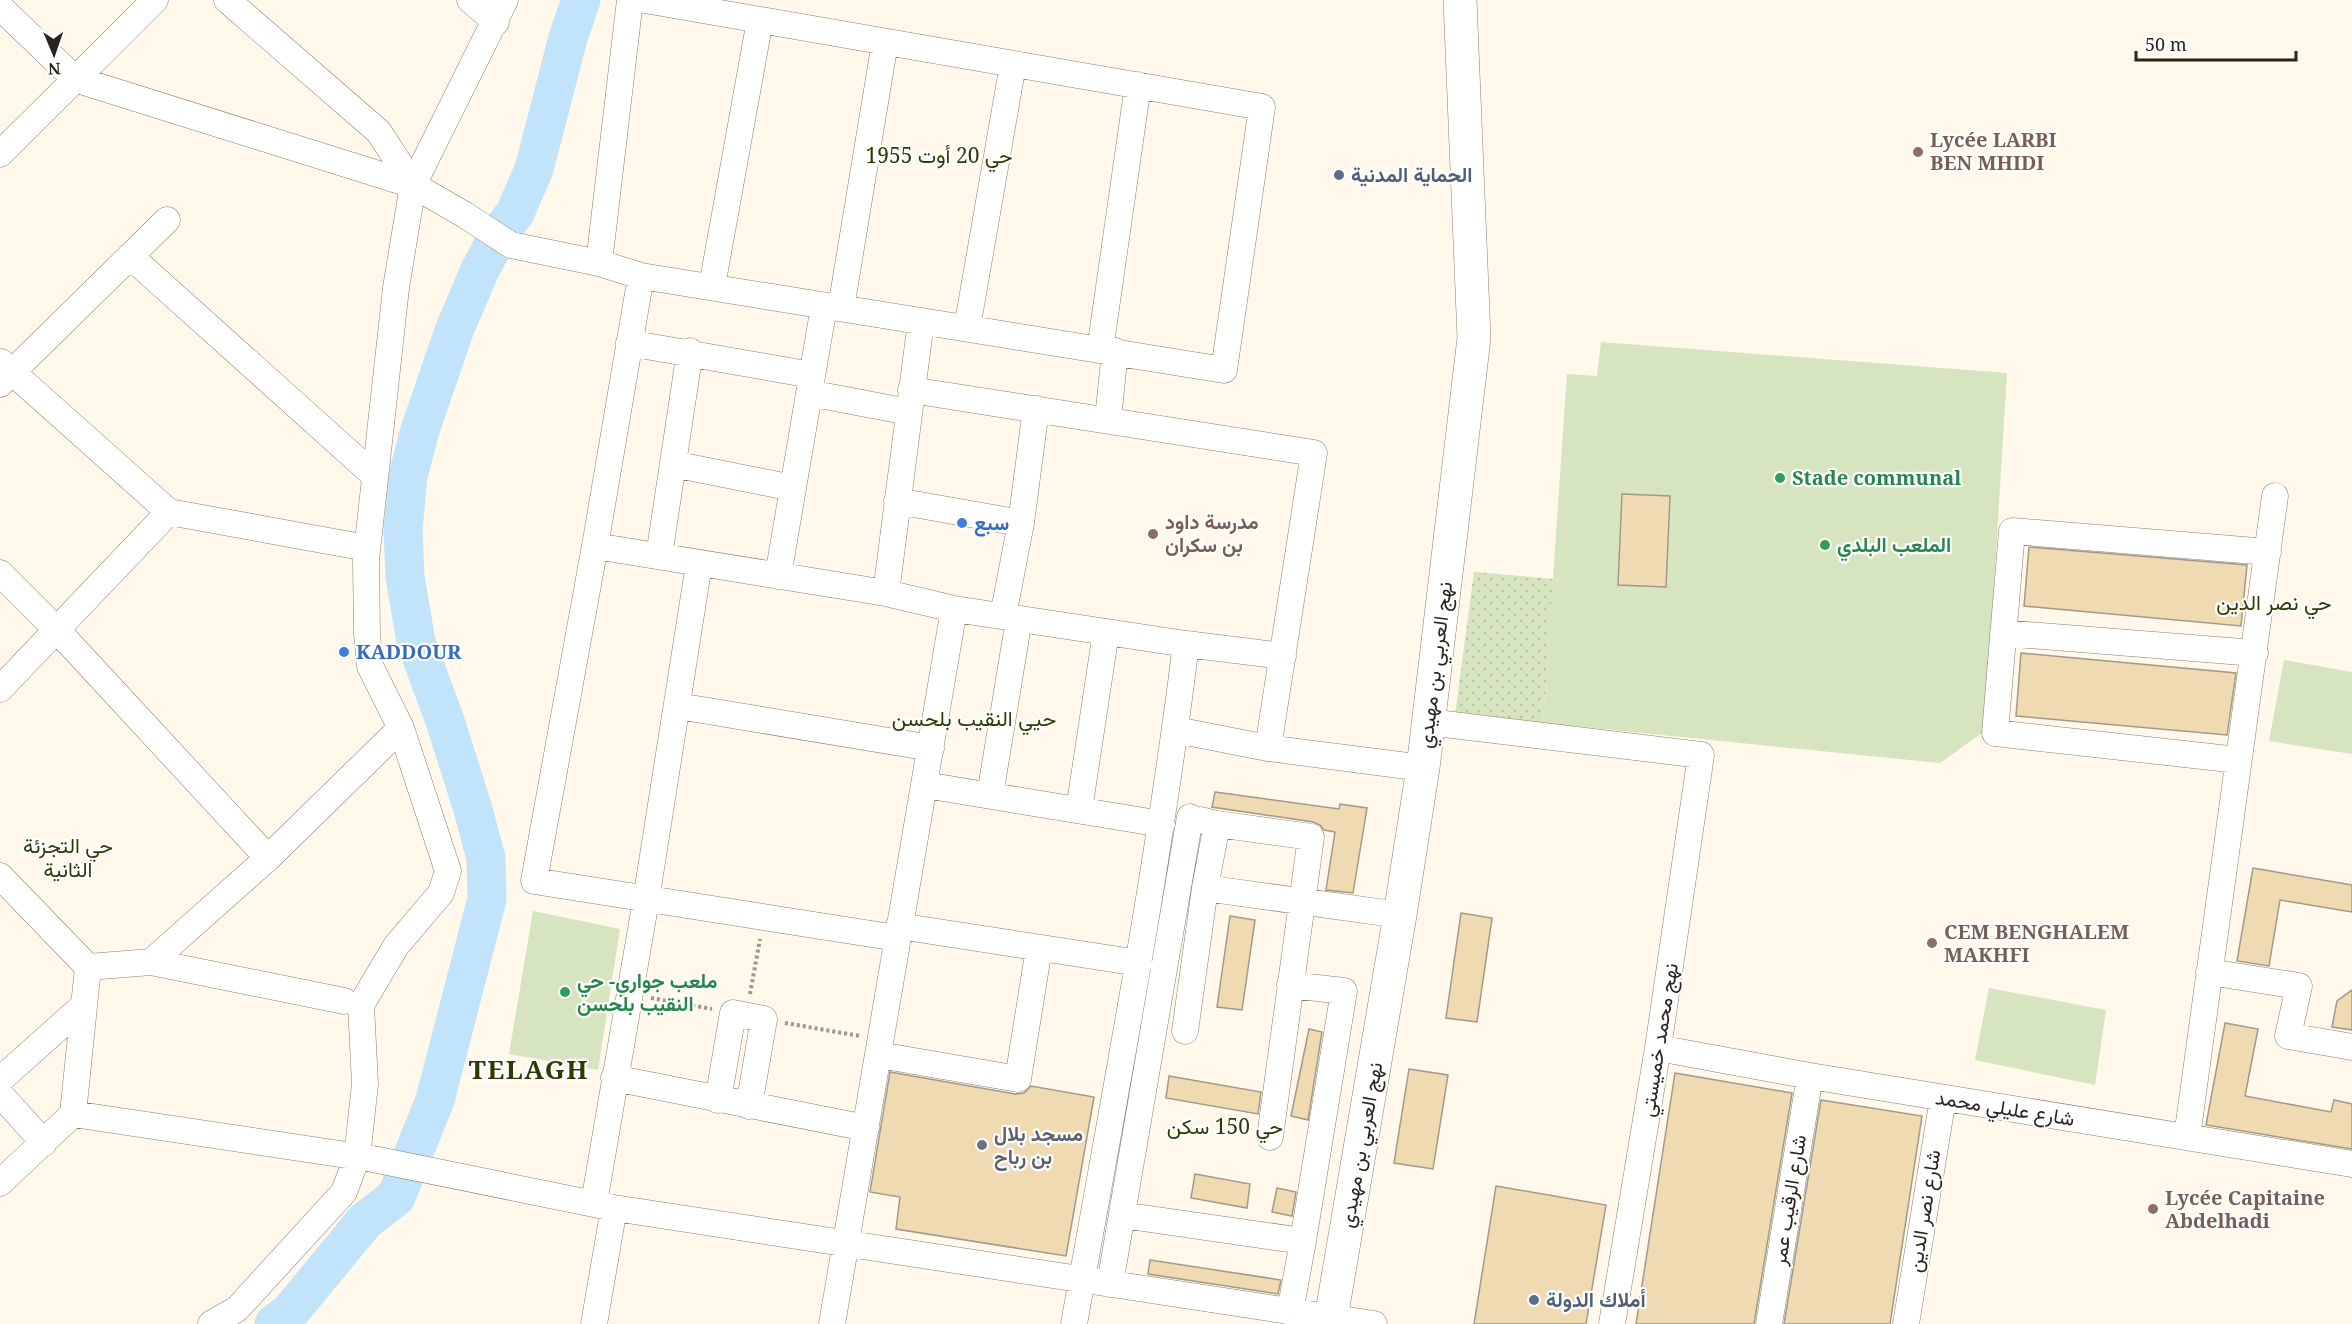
<svg xmlns="http://www.w3.org/2000/svg" width="2352" height="1324" viewBox="0 0 2352 1324" font-family="'Noto Serif',Vazirmatn,serif">
  <style>
    .grass { fill: #d6e4bf }
    .garden { fill: url(#garden-dots) }
    .lines { fill: none; stroke-linecap: round; stroke-linejoin: round }
    .river { stroke: #c2e4fa; stroke-width: 39 }
    .building { fill: #f0dab1; stroke: #a1998a; stroke-width: 1.5 }
    .minor-casing { stroke: #877f70; stroke-width: 27 }
    .primary-casing { stroke: #877f70; stroke-width: 34 }
    .path { stroke: #9c968d; stroke-width: 4; stroke-dasharray: 3 3; stroke-linecap: butt }
    .minor { stroke: #fff; stroke-width: 26 }
    .primary { stroke: #fff; stroke-width: 33 }
    .education-dot { fill: #8d6e63; stroke: #fff; stroke-width: 2 }
    .service-dot { fill: #5c6f8a; stroke: #fff; stroke-width: 2 }
    .leisure-dot { fill: #2e9e5b; stroke: #fff; stroke-width: 2 }
    .shop-dot { fill: #3f7fe0; stroke: #fff; stroke-width: 2 }
    .worship-dot { fill: #6b7280; stroke: #fff; stroke-width: 2 }
    .labels { text-anchor: middle; stroke-width: 4.5; stroke-linejoin: round; paint-order: stroke }
    .education-label { font-size: 20px; font-weight: bold; fill: #785e54; stroke: #fff; text-anchor: start }
    .service-label { font-size: 20px; font-weight: bold; fill: #4e5e75; stroke: #fff; text-anchor: start }
    .leisure-label { font-size: 20px; font-weight: bold; fill: #27864d; stroke: #fff; text-anchor: start }
    .shop-label { font-size: 20px; font-weight: bold; fill: #366cbe; stroke: #fff; text-anchor: start }
    .street-label { font-size: 20px; fill: #28241e; stroke: #fff }
    .worship-label { font-size: 20px; font-weight: bold; fill: #5b616d; stroke: #fff; text-anchor: start }
    .neighbourhood-label { font-size: 21px; fill: #2e3b00; stroke: #fff }
    .district-label { font-size: 26px; font-weight: bold; letter-spacing: 1.5px; fill: #2e3b00; stroke: #fff }
  </style>
  <defs>
    <pattern id="garden-dots" width="8" height="8" patternUnits="userSpaceOnUse" patternTransform="scale(1.5)"><rect width="8" height="8" fill="#d6e4bf"/><path d="M2 2h.1M6 6h.1" fill="none" stroke="#b8c3a4" stroke-width="1.8" stroke-linecap="round"/></pattern>
  </defs>
  <rect width="100%" height="100%" fill="#fff8eb"/>
  <path class="grass" d="M1601,342l406,31 -22,358 -45,32 -397,-40 24,-349 30,2z
    M2284,660l68,12v82l-83,-13z
    M533,911l87,18 -22,141 -89,-16z
    M1989,988l117,22 -11,75 -120,-25z"/>
  <path class="garden" d="M1474,572l79,7 -10,144 -88,-8z"/>
  <g class="lines">
    <path class="river" d="M274,1324l15,-11 76,-92 31,-24 39,-97 52,-201 -1,-41 -14,-52 -27,-85 -29,-79 -11,-65 -2,-47 5,-54 12,-46 34,-99 25,-59 20,-38 16,-21 19,-44 34,-131 13,-38"/>
  </g>
  <path class="building" d="M1622,494l48,2 -4,91 -48,-2z
    M2029,547l218,18 -6,61 -217,-20z
    M2021,653l215,20 -9,62 -211,-19z
    M1215,792l124,17 1,-5 27,4 -14,85 -27,-3 9,-58 -11,-2 -4,-5 -7,-3 -101,-15z
    M2253,868l99,17v27l-72,-12 -11,66 -32,-5z
    M1461,913l31,5 -15,104 -31,-4z
    M1230,916l25,4 -13,90 -25,-3z
    M2352,990v40l-20,-3 5,-26z
    M2225,1023l33,6 -13,67 86,16 3,-12 18,4v45l-146,-24z
    M1309,1029l13,3 -14,88 -17,-4z
    M1409,1069l39,6 -15,94 -39,-6z
    M890,1072l125,22 9,-1 7,-7 63,11 -28,159 -170,-27 4,-32 -30,-5z
    M1675,1073l117,20 -38,231h-118z
    M1169,1076l92,16 -3,22 -92,-16z
    M1821,1100l101,16 -32,208h-106z
    M1195,1174l55,10 -3,24 -56,-10z
    M1496,1186l110,19 -20,119h-112z
    M1277,1188l19,4 -4,24 -20,-4z
    M1150,1260l131,20 -3,14 -130,-20z"/>
  <g class="lines">
    <g class="minor-casing">
      <path id="minor" d="M227,0l152,132 34,53
        M470,0l26,22
        M0,7l75,72 338,106 52,30 46,30 88,18 42,13 583,94 38,-263 -617,-107
        M0,154l155,-154
        M130,256l245,220
        M599,263l31,-263
        M641,276l-46,270 -61,335 363,57
        M712,286l48,-266
        M841,308l44,-266
        M967,328l46,-264
        M629,343l183,32
        M1100,350l38,-265
        M1,362l168,150
        M0,384l167,-164
        M911,390l403,63 -46,295
        M809,393l100,19
        M1108,419l7,-68
        M673,464l120,24
        M897,501l124,22
        M595,546l291,47 68,16 232,35c-28,228 -72,454 -112,680
        M659,556l31,-205
        M0,573l56,56 212,229
        M778,576l46,-270
        M886,593l35,-272
        M1003,616l18,-93 15,-114
        M2003,633l252,20
        M1186,644l97,12
        M0,689l169,-177 198,36
        M678,706l253,42
        M1428,722l273,33 -43,293 -46,276
        M1176,730l92,18 155,20
        M2238,760l-243,-27 17,-202 256,21
        M925,785l237,39
        M990,795l29,-176
        M1079,810l27,-178
        M1201,820l16,4 -12,64 195,27
        M1217,824l94,13 -41,300
        M0,876l88,91 63,-5 193,39
        M899,926l240,37
        M151,962l117,-104 133,-130
        M2209,972l90,14 -11,50 64,11
        M1290,985l54,6 -41,250
        M1185,1031l20,-143
        M1658,1048l152,28 542,88
        M879,1055l139,24 21,-131
        M614,1078l252,50
        M0,1080l84,-75
        M0,1094l44,49
        M718,1100l15,-87 31,6 -15,87
        M73,1114l15,-147
        M2187,1137l88,-641
        M0,1183l73,-69 300,45 241,49 760,116
        M594,1203l52,-303 53,-336
        M1122,1215l181,26 -13,71
        M1110,1284l80,-467
        M211,1324l26,-15 107,-117 13,-35 8,-73 -4,-79 35,-59 45,-53 7,-22 -47,-143 -31,-62 -3,-32 -1,-74 30,-272 17,-103 92,-185
        M594,1324l20,-116
        M832,1324c39,-239 83,-476 122,-715
        M1769,1324l41,-248
        M1906,1324l37,-226"/>
    </g>
    <g class="primary-casing">
      <path id="primary" d="M1330,1324l70,-409 23,-147 51,-430 -14,-338"/>
    </g>
    <path class="path" d="M750,994l10,-55
      M651,998l61,11
      M785,1023l75,13"/>
    <use href="#minor" class="minor"/>
    <use href="#primary" class="primary"/>
  </g>
  <g class="education-dot">
    <circle cx="1918" cy="152" r="6"/>
    <circle cx="1153" cy="534" r="6"/>
    <circle cx="1932" cy="943" r="6"/>
    <circle cx="2153" cy="1209" r="6"/>
  </g>
  <g class="service-dot">
    <circle cx="1339" cy="175" r="6"/>
    <circle cx="1534" cy="1300" r="6"/>
  </g>
  <g class="leisure-dot">
    <circle cx="1780" cy="478" r="6"/>
    <circle cx="1825" cy="545" r="6"/>
    <circle cx="565" cy="992" r="6"/>
  </g>
  <g class="shop-dot">
    <circle cx="962" cy="523" r="6"/>
    <circle cx="344" cy="652" r="6"/>
  </g>
  <circle class="worship-dot" cx="982" cy="1145" r="6"/>
  <g class="labels">
    <g class="education-label">
      <text x="1930" y="147">Lycée LARBI<tspan x="1930" dy="23">BEN MHIDI</tspan></text>
      <text x="1165" y="529">مدرسة داود<tspan x="1165" dy="23">بن سكران</tspan></text>
      <text x="1944" y="939">CEM BENGHALEM<tspan x="1944" dy="23">MAKHFI</tspan></text>
      <text x="2165" y="1205">Lycée Capitaine<tspan x="2165" dy="23">Abdelhadi</tspan></text>
    </g>
    <g class="service-label">
      <text x="1351" y="182">الحماية المدنية</text>
      <text x="1546" y="1307">أملاك الدولة</text>
    </g>
    <g class="leisure-label">
      <text x="1792" y="485">Stade communal</text>
      <text x="1837" y="552">الملعب البلدي</text>
      <text x="577" y="988">ملعب جواري- حي<tspan x="577" dy="23">النقيب بلحسن</tspan></text>
    </g>
    <g class="shop-label">
      <text x="974" y="530">سبع</text>
      <text x="356" y="659">KADDOUR</text>
    </g>
    <g class="street-label">
      <text transform="translate(1435 665) rotate(-83)" y="7">نهج العربي بن مهيدي</text>
      <text transform="translate(1659 1040) rotate(-81)" y="7">نهج محمد خميستي</text>
      <text transform="translate(2005 1108) rotate(9)" y="7">شارع عليلي محمد</text>
      <text transform="translate(1361 1145) rotate(-80)" y="7">نهج العربي بن مهيدي</text>
      <text transform="translate(1789 1200) rotate(-81)" y="7">شارع الرقيب عمر</text>
      <text transform="translate(1924 1211) rotate(-81)" y="7">شارع نصر الدين</text>
    </g>
    <g class="worship-label">
      <text x="994" y="1141">مسجد بلال<tspan x="994" dy="23">بن رباح</tspan></text>
    </g>
    <g class="neighbourhood-label">
      <text x="939" y="163">حي 20 أوت 1955</text>
      <text x="2274" y="610">حي نصر الدين</text>
      <text x="974" y="726">حيي النقيب بلحسن</text>
      <text x="68" y="853">حي التجزئة<tspan x="68" dy="24">الثانية</tspan></text>
      <text x="1225" y="1134">حي 150 سكن</text>
    </g>
    <g class="district-label">
      <text x="529" y="1079">TELAGH</text>
    </g>
  </g>
  <g transform="translate(54 54) rotate(178)" stroke="#ffffff" stroke-width="4.5" paint-order="stroke">
  <path d="M0-4.5L10 22L0 15L-10 22Z" fill="#28241e"/>
  <text y="-9" font-size="16" font-weight="bold" text-anchor="middle" fill="#28241e">N</text>
  </g>
  <path d="M2136 51v9h160v-9" fill="none" stroke="#28241e" stroke-width="3"/>
  <text x="2145" y="51" font-size="18" fill="#28241e" stroke="#ffffff" stroke-width="4.5" paint-order="stroke">50 m</text>
</svg>
